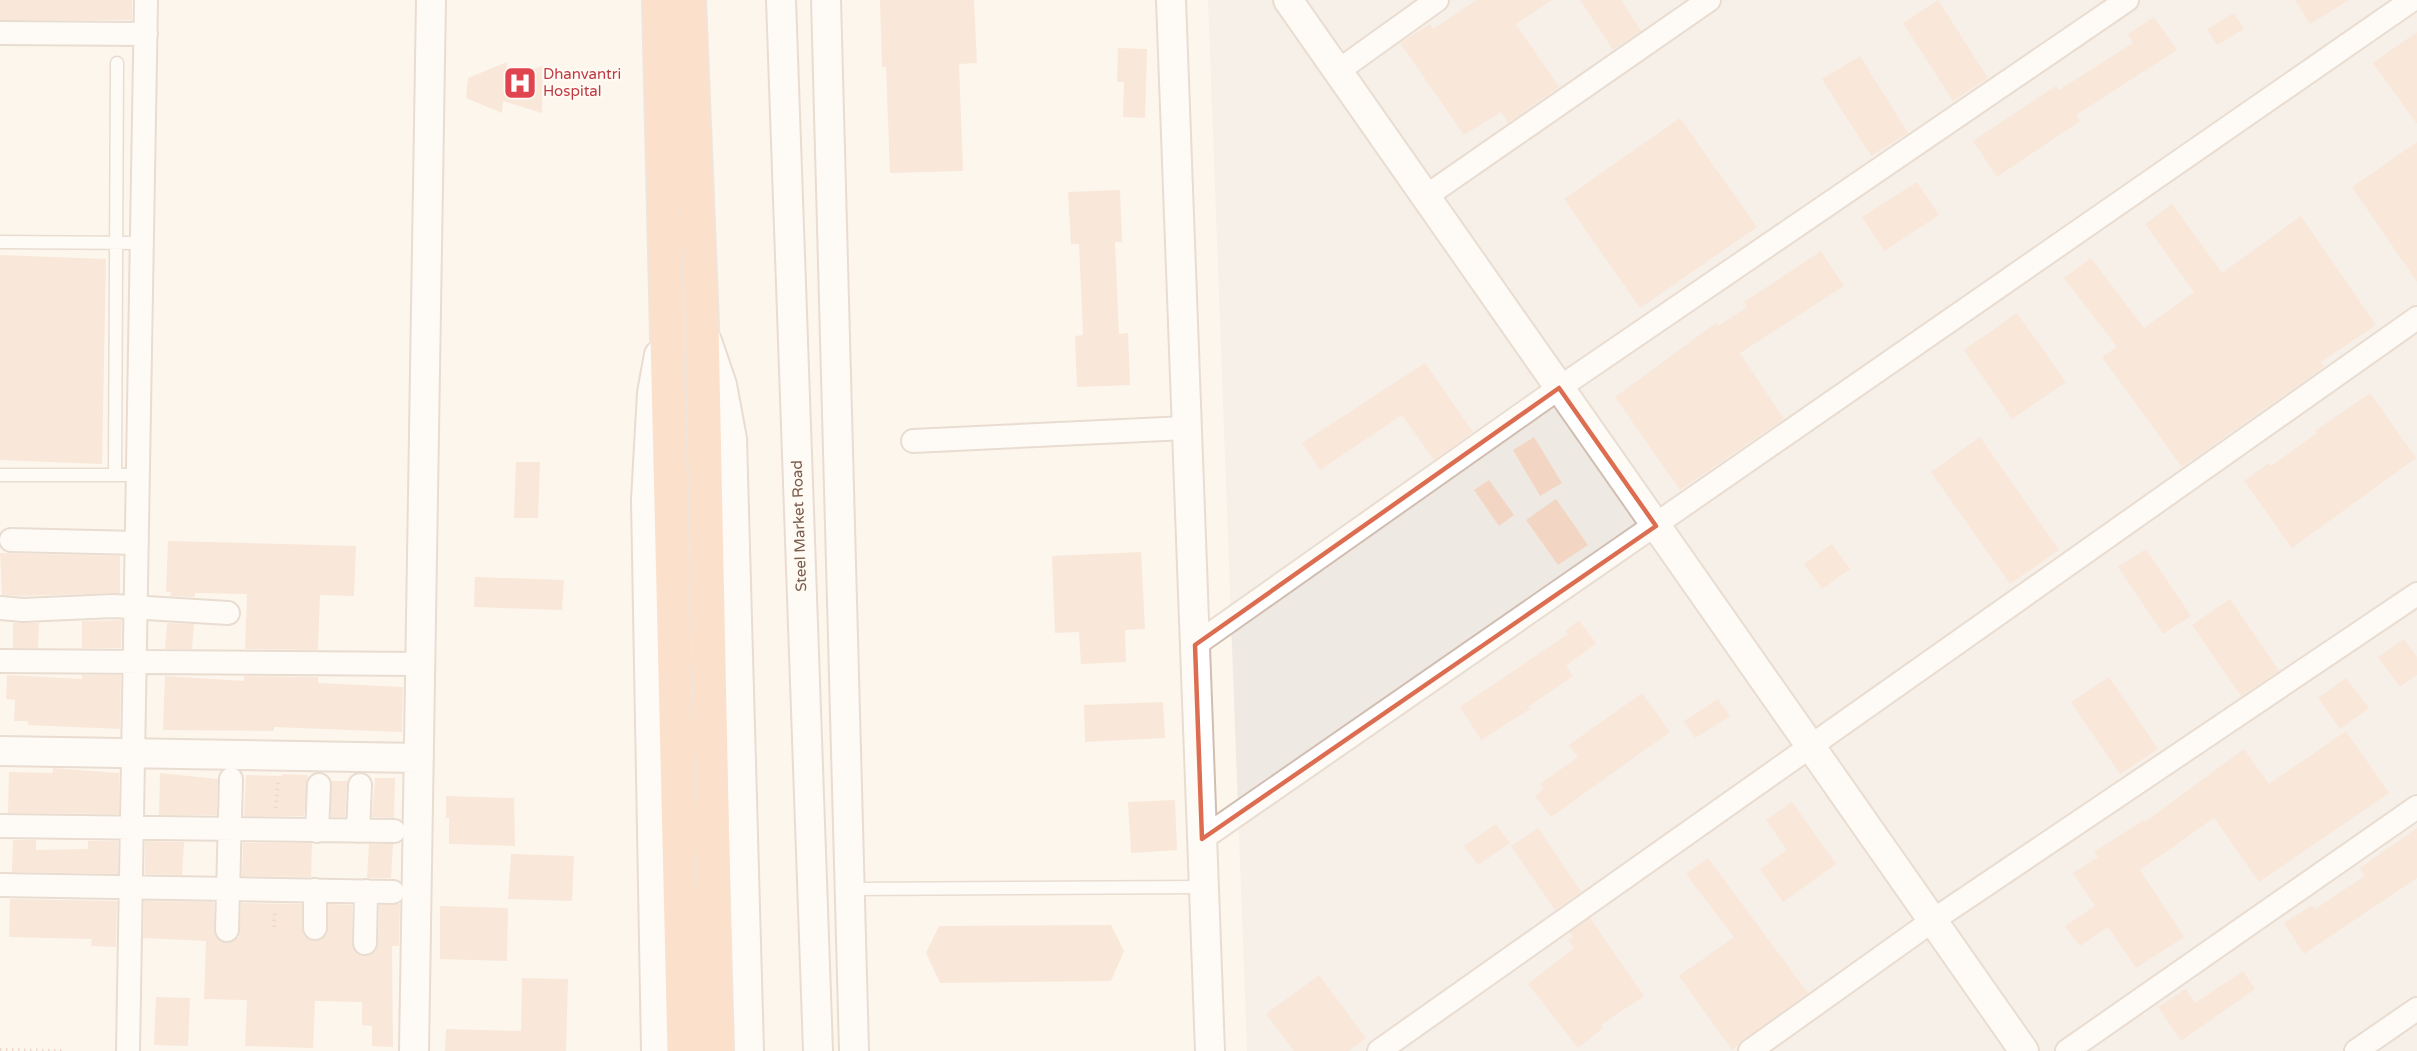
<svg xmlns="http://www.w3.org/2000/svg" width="2417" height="1051" viewBox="0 0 2417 1051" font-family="'Varela Round',sans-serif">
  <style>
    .industrial { fill: #efe9e4 }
    .building { fill: #f3d5c3 }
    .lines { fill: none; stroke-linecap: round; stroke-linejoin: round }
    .service-casing { stroke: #d1beb0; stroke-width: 15 }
    .minor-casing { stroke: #d1beb0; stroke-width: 26 }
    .tertiary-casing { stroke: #d1beb0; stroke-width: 32 }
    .trunk-casing { stroke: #dad1cd; stroke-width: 36 }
    .path { stroke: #d9b8a5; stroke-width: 4; stroke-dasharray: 1.5 4.5; stroke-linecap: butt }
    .service { stroke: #fff; stroke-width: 12 }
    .minor { stroke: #fff; stroke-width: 22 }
    .tertiary { stroke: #fff; stroke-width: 28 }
    .trunk { stroke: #f9c8a4; stroke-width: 33 }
    .marked { fill: none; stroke: #dc6d51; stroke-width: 4.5; stroke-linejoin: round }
    .labels { text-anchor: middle; stroke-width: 4.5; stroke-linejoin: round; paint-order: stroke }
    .health-label { font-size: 15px; fill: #be3a42; stroke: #fffaf3; text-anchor: start }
    .street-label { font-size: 15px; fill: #7a5c4d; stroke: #fffaf3 }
  </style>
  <rect width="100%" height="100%" fill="#fdf6ec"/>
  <path class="industrial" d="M1208,0h1209v1051h-1170z"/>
  <path class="building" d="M0,0h132v20h-132z
    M880,0h94l3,63 -18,1 4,107 -73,2 -4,-106h-4z
    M1477,0h75l-36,24 43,63 -51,36 -7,-11 -37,23 -64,-92 30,-19 3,5z
    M1580,0h41l20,31 -28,19z
    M1938,0l50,78 -35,23 -50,-78z
    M2295,0h54l-39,24z
    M2234,13l10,16 -27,16 -10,-16z
    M2154,17l23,33 -101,65 4,6 -83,56 -24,-36 83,-55 3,4 74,-47 -5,-9z
    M2417,32v92l-44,-61z
    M1118,48l29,1 -2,69 -22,-1 1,-35h-7z
    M1860,56l48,77 -37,23 -49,-77z
    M507,62l-1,15 37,-11 -1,47 -39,-12 -1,12 -36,-15 2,-20z
    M1680,118l77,109 -117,81 -76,-109z
    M2417,142v140l-65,-95z
    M1917,182l22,33 -55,36 -22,-34z
    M1120,190l2,52h-7l4,92 9,-1 2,52 -53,2 -2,-51 8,-1 -4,-91h-8l-3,-52z
    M2172,204l50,69 79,-57 75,109 -55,37 3,5 -142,100 -80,-110 15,-10 -53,-69 27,-20 53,70 50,-36 -49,-68z
    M1821,251l23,35 -104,67 44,66 -104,71 -65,-93 101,-74 2,3 29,-19 -3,-5z
    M0,255l106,4 -4,205 -102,-4z
    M2017,313l49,69 -54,37 -48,-69z
    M1425,363l48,69 -39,28 -32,-45 -82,55 -18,-27z
    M2370,393l46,65 -124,90 -48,-67 25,-18 2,3 46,-33 -2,-2z
    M1534,437l28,46 -22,13 -27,-46z
    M1980,437l79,113 -49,34 -79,-112z
    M516,462h24l-2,56h-24z
    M1489,480l25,35 -15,11 -25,-36z
    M1556,499l32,46 -30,20 -32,-45z
    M168,541l188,5 -2,50 -34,-1 -2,55 -73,-1 2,-55 -52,-1v4l-25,-1 1,-4h-5z
    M1832,544l18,25 -28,20 -18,-25z
    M2146,549l45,67 -28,18 -45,-67z
    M1141,552l4,77 -20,1 1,32 -45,2 -2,-32 -24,1 -3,-77z
    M0,553l120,3v37l-97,3 -21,-1z
    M475,577l89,3 -2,30 -88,-3z
    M2230,599l49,72 -38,25 -49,-71z
    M122,620l-1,28h-39v-27z
    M1579,620l17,23 -30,23 7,10 -45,31 2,2 -49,31 -21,-33 108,-73 -3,-3z
    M13,623h26l-1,25h-25z
    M167,623l27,1 -2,25h-27z
    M2404,639l13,18v18l-17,12 -22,-30z
    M7,675l75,4v-4h39l-1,54 -92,-4v-4h-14l1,-21 -9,-1z
    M165,676l79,5v-5l74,1v6l85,4 -1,45 -128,-5v4l-111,-1z
    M2109,677l49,72 -38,25 -49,-72z
    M2346,678l23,30 -29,21 -22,-31z
    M1642,693l28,39 -119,85 -16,-21 9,-7 -4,-5 38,-27 -9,-12z
    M1718,699l12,17 -35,22 -11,-17z
    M1163,702l2,36 -80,4 -1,-37z
    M2346,731l43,62 -130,89 -45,-64 -74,52 44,67 -48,31 -28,-41 -28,19 -15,-20 30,-20 -22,-33 25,-16 -4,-5 50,-32 1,2 99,-73 25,35z
    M53,768l66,5v41l-111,-1 1,-41 44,1z
    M160,773l58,6 -1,36h-58z
    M282,774l26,1 -4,41h-60l2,-41 36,1z
    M375,778h20l-1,40 -22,-1z
    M331,781h16l-2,36h-14z
    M446,796l68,2 1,48 -66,-2v-26h-3z
    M1175,800l2,50 -46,3 -3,-51z
    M1792,802l44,62 -53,38 -23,-33 27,-19 -21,-30z
    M1496,824l14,19 -32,22 -14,-19z
    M1538,828l43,64 -26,18 -44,-64z
    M2417,828v50l-113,76 -20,-31 28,-18 3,4 50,-33 -5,-8z
    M13,840h23v10l52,-1v-8h30v33l-106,-2z
    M145,841l39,1 -2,33 -37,-1z
    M243,843h69l-1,34 -69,-1z
    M369,844h24l-2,34h-24z
    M511,854l63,2 -2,45 -64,-2z
    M1708,858l100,135 -76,57 -53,-74 55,-39 -48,-63z
    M10,899l107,2 -1,46 -25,-1 1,-7 -83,-2z
    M144,901l70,1 1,34 12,7 12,-6 2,-34 61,1 1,30 11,7 13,-7 1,-30 24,1 1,44 12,7 11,-6 2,-6 1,-39 21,-1 -1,42h-7l1,101 -21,-1v-20l-10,-1v-23l-47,-1 -2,47 -68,-2 2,-46 -43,-1 2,-58 -63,-3z
    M440,906l68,2 -1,53 -67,-2z
    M1590,918l54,78 -43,29 2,3 -25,20 -50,-64 46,-36 -6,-8 5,-3 -3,-5z
    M1111,925l13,26 -13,30 -171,2 -14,-30 13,-27z
    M2243,971l12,18 -74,52 -23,-34 28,-18 9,14z
    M1319,975l47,63 -17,13h-55l-28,-37z
    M522,978l46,1 -2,72h-121l1,-22 75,2z
    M156,997l34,1 -2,48 -34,-1z"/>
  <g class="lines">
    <g class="service-casing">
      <path id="service" d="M0,242l142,1
        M115,474l2,-411
        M0,475h138
        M849,889l355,-2"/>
    </g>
    <g class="minor-casing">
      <path id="minor" d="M0,33l146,1
        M1338,71l99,-71
        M1425,197l284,-197
        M913,441l273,-13
        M11,540l126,3
        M0,608l23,2 91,-4 114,7
        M1195,645l364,-257 568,-388
        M0,661l421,3
        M0,826l394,5
        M317,831l2,-46
        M358,831l2,-46
        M1202,839l1210,-839
        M0,885l393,7
        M315,928v-38
        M227,930l4,-151
        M365,943l1,-52
        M128,1051l18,-1051
        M1379,1051l1038,-733
        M1750,1051l182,-130 485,-327
        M2067,1051l350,-244
        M2356,1051l61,-42"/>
    </g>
    <g class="tertiary-casing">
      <path id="tertiary" d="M781,0l37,1051
        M826,0l28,1051
        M1171,0l39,1051
        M1288,0l736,1051
        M707,341l15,44 10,54 17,612
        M0,751l419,7
        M414,1051l17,-1051
        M656,1051l-10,-551 6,-107 7,-38"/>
    </g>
    <g class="trunk-casing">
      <path id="trunk" d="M659,0l25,1051
        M689,0l13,325 15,726"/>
    </g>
    <path class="path" d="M276,808l2,-28
      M274,927l1,-17
      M0,1050l63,1"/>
    <use href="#service" class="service"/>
    <use href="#minor" class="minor"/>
    <use href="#tertiary" class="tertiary"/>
    <use href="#trunk" class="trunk"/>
  </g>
  <path d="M0 0H2417V1051H0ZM1559,388l97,138 -454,313 -7,-194z" fill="#fdf6ec" fill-opacity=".55" fill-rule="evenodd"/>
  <path class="marked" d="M1559,388l97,138 -454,313 -7,-194z"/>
  <defs>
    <g id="hospital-square" transform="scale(1.725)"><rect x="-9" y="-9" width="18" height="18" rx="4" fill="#e0444e" stroke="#fffaf3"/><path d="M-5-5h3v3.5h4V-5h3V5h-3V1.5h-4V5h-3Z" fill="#fff"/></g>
  </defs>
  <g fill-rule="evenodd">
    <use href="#hospital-square" x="520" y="83"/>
  </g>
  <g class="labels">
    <g class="health-label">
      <text x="543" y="79">Dhanvantri<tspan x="543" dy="17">Hospital</tspan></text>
    </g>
    <g class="street-label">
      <text transform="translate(799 526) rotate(-92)" y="5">Steel Market Road</text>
    </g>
  </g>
</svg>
